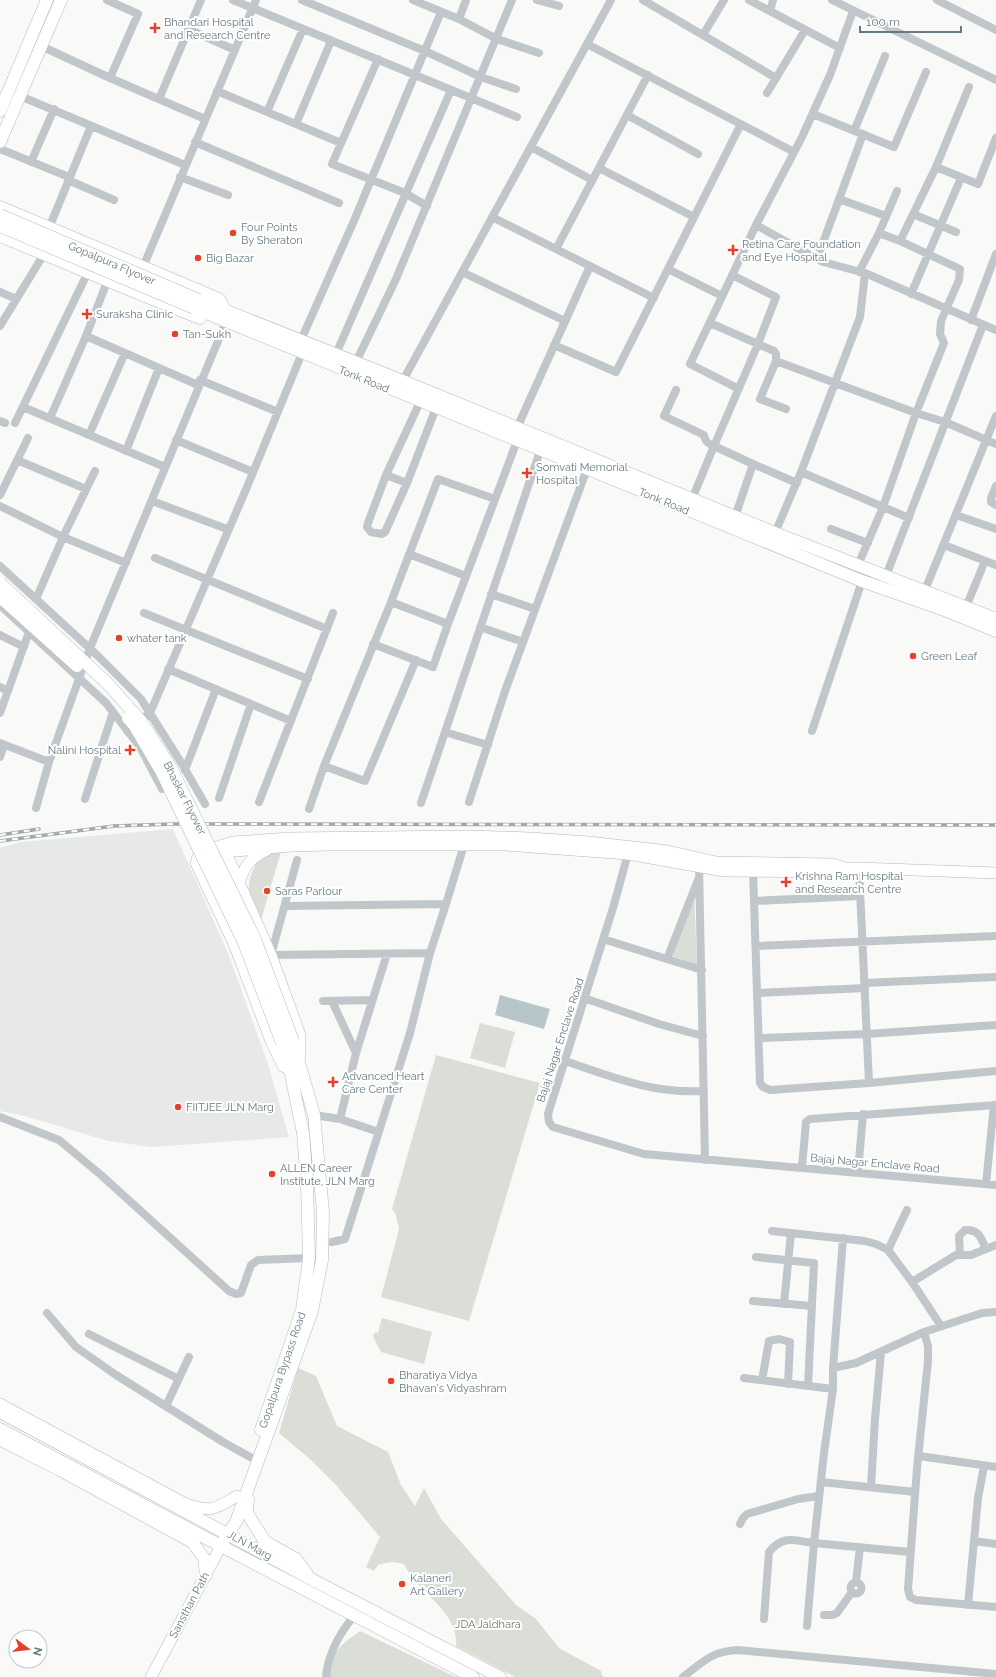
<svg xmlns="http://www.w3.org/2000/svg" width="996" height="1677" viewBox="0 0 996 1677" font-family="Raleway,sans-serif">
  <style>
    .built { fill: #e7e9e8 }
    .green { fill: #daded6 }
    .water { fill: #b7c6c8 }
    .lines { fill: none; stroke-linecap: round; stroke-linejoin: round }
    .secondary-casing { stroke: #b2babe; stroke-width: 12 }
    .primary-casing { stroke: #b4babd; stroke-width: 13 }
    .street { stroke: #c0c6c9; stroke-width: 8 }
    .secondary { stroke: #fff; stroke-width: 11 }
    .primary { stroke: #fff; stroke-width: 12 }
    .rail-casing { stroke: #9fa9ae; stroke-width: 3.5 }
    .rail { stroke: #fff; stroke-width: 2; stroke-dasharray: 6; stroke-linecap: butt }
    .primary-bridge-casing { stroke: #b4babd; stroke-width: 13; stroke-linecap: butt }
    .primary-bridge { stroke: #fff; stroke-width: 12 }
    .poi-dot { fill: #e4402c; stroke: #fff; stroke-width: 1.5 }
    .labels { text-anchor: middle; stroke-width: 4; stroke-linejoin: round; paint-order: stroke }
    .poi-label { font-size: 11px; fill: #647982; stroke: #fff; text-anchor: start }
    .street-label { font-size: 11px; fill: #647982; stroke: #fff }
    .park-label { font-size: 11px; fill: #6a7a63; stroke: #fff }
  </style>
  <rect width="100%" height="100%" fill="#f9f9f7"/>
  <path class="built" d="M173,829l55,124 40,111 21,73 -137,10 -44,-6 -83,-25 -25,-5v-263l20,-6z"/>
  <path class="green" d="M281,852l-20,68c-12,-27 -19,-33 -2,-61l15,-6z
    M694,891l3,74 -25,-9z
    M480,1023l35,9 -10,36 -35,-10z
    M436,1055l104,28 -71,238 -88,-24 18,-68 -3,-14 -4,-6z
    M382,1318l50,14 -8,32 -43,-12 -8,-16 2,-4 3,1z
    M298,1368l18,8 21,50 51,26 13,33 14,21 9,-18 17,31 75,86 20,14 23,29 42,23 2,6h-88l-59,-31c0,-4 0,-9 -1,-13 -7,-28 -39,-43 -51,-69 -10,-3 -17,-2 -26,1l-4,6 -8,-4 14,-30 -44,-52 -25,-25 -32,-27z
    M360,1631l96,46h-126c0,-26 11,-32 30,-46z"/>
  <path class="water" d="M500,995l50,14 -6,20 -49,-14z"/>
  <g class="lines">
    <g class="secondary-casing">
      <path id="secondary" d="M223,846l12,5 56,-5 37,-1h178l122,9 96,17 108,1 13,-4h14l137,5
        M223,846l48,109 29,80v21
        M239,884c5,-18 11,-26 28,-34
        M290,1070l-7,-4 -12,-25 -36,-95 -39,-83 2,-6 6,-6 29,-9 58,-4 176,-2 63,2 58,4 80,9 48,11 116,2 13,4
        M0,1404l186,100c27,9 28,5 51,-8
        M0,1440l59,30 134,73
        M151,1677l70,-131"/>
    </g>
    <g class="primary-casing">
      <path id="primary" d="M0,111l47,-111
        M0,142l61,-142
        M0,207l219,92 6,11
        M0,236c67,27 133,56 200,82
        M199,300l204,81 372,152 221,86
        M194,308l668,273 80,28 54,22
        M0,1412l311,167 189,98
        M0,1429l221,117 252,131
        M261,1430l41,-120 7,-52 -2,-75 -4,-50 -13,-63 -8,-27
        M248,1499l-1,14 17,27 5,4 27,15 11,15
        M188,1529l5,14 11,15 2,17
        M224,1540l12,-18 76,-211 10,-51 1,-48 -9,-97 -21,-74"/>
    </g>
    <path class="street" d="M107,0l31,14 -28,64
      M233,0l284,117
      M302,0l123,51 56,26 35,12
      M413,0l46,19 38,20 42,14
      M537,0l22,6
      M643,0l133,78
      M749,0l91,48
      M832,0l164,80
      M937,0l59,30
      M770,11l3,-11
      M459,19l7,-19
      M188,29l47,21
      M703,35l21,-35
      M587,44l207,108
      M41,46l69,32 95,41
      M378,59l-46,105 73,29 22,13
      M217,91l124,52
      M767,93l38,-63
      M20,96l165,69
      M159,99l42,-99
      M267,112l36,-83
      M813,114l81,33 32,-75
      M627,115l71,39
      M296,124l35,-83
      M854,131l31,-75
      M195,142l144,61
      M531,147l61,33
      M0,149l69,28
      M31,162l23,-53
      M936,167l42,17 18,-46
      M599,168l95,49
      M180,177l48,18
      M68,180l46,20
      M839,199l47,17
      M913,214l43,18
      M492,217l162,81
      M756,225l67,37 42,11 131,57
      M49,228l42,-102
      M879,233l18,-42
      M556,249l92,-174
      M817,259l46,-125
      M143,267l113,-267
      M668,269l54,27
      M462,272l103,49
      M859,272l20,-39 21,8
      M0,292l16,7
      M911,294l50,-116
      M971,320l25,-66
      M710,323l64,28 2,3v7l140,52 29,9 51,22
      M0,326l44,-72
      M86,336l112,49
      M301,340l52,-117 88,-211
      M554,345l62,27 125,-248
      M336,354l115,-264
      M776,361l-16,38 26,10
      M356,362l40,-83 116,-279
      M200,380l78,32
      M401,384l210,-384
      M739,389l-49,-25 66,-139 46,-88 28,-62 23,-64
      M676,390l-12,26 40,19c1,7 5,9 10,11l44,-102 18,-47 -44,-22
      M420,402l-34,73 -18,48 -1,4 4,5 11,2 3,-2 22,-49 29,-75
      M23,407l142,60
      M50,418l36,-82 21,-54
      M0,421l5,2
      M15,423l73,-151
      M517,428l73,-162
      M89,435l36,-82
      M176,440l77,32
      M126,451l33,-83
      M17,460l69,29
      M753,464l44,19
      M801,472l108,46
      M386,475l21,8
      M996,486l-5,12v4l5,3
      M0,495l28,-57
      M692,499l22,-53 39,18 -18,53
      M152,501l75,28
      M0,506l63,31 63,26
      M956,515l40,14
      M831,529l37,14
      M775,533l26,-61 59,-155 5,-44
      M944,545l52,20
      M409,554l57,22
      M155,558l172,71
      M858,565l25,-58 33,-94 28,-70 -4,-9 1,-13 18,-41 1,-11 -60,-28 36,-74 33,-80
      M0,566l98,90 43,43 41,65 23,40
      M886,576l97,-251
      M925,590l71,-174
      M491,594l44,15
      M36,599l27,-62 32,-66
      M391,602l57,22 69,-183
      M0,605l106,98 34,44 22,42
      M966,607l19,-46
      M144,613l164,66
      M480,627l43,15
      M0,635l24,12
      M373,644l60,23 15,-43
      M168,669l123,52
      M0,687l8,4
      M0,713l29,-81
      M127,731l23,-18 97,-226 55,-134
      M812,731l50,-150
      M445,732l43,13
      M0,743l49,19
      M0,757l4,-12
      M324,766l41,15 51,-121
      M185,770l31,-81
      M219,798l32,-94
      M85,799l28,-87
      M259,802l74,-189
      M469,802l36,-111 82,-222
      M421,803l119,-352
      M36,808l13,-46 41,-114 136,-326
      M309,809l15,-43 67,-164 47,-123 57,20
      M629,850l-16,58 -65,206 1,8 4,5 91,27 352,31
      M297,860l-26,95 159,-2
      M699,867l6,293
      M859,868l10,215
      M753,871l7,212 3,4 7,3 99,-7 127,-12
      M754,901l106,-5
      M285,906l161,-2
      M603,939l99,31
      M756,946l240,-10
      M667,959l31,-79
      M865,983l131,-6
      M757,993l108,-5
      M584,998l75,26 44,12
      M323,1001l49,-1
      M332,1001l24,52
      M759,1038l108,-4 129,-9
      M565,1061c47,16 88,33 139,30
      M314,1115l26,4
      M0,1117l59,23 42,35 128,116 7,3 5,-1 10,-28 7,-5 51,-2
      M379,1132l-39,-13 16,-66 31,-99
      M802,1167l4,-45 4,-3 186,-14
      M858,1172l5,-58
      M986,1184l8,-79
      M907,1210l-19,40 24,32 29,44
      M772,1231l93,10 11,3 12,6
      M843,1238l-10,130v21l-9,64 -10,90 96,9
      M332,1242l13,-3 65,-206 20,-80 16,-49 18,-59
      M960,1254l-1,-18 6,-6c14,-1 16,8 21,19
      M756,1257l58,6 -6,123
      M912,1282l44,-27h15l25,-10
      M753,1301l59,5
      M784,1304l7,-71
      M47,1313l29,34 40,28 107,67 29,16
      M924,1332l4,14v15l-11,107 -9,121 2,8 6,3 80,7
      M89,1334l90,45
      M833,1368l23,-5 68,-31 58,-19 14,-1
      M744,1378l89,11
      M762,1380l7,-39 10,-2 11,3 -2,42
      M166,1406l23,-49
      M919,1456l77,11
      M821,1482l94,10
      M871,1487l4,-68 6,-67
      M740,1524l3,-6 4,-4 51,-15 21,-3
      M974,1541l22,3
      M856,1582l4,-35
      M850.5 1588a5.5 5.5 0 1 1 11 0a5.5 5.5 0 1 1-11 0Z
      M968,1605l10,-107 6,-32
      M824,1615h9l4,-2 15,-21
      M764,1619l5,-67c15,-18 25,-11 45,-9l-7,83
      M326,1677c2,-24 13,-43 28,-61
      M683,1677c20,-15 29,-26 55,-27l258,24"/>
    <use href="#secondary" class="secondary"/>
    <use href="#primary" class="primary"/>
    <g class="rail-casing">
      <path id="rail" d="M0,835l39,-6
        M0,841l114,-15 59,-2 823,1"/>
    </g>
    <use href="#rail" class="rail"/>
    <g class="primary-bridge-casing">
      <path id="primary-bridge" d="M0,215l199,85
        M0,226l194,82
        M0,583l107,100 34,38 30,47 84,171 38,102
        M0,597l77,69
        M128,718l6,7 27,46 83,172 38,100"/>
    </g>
    <use href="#primary-bridge" class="primary-bridge"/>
  </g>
  <g class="poi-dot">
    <path d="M153 22h4v4h4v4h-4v4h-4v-4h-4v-4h4z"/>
    <circle cx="233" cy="233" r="4"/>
    <path d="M731 244h4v4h4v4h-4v4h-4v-4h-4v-4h4z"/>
    <circle cx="198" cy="258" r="4"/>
    <path d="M85 308h4v4h4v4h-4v4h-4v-4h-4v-4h4z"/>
    <circle cx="175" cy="334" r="4"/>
    <path d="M525 467h4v4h4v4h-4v4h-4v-4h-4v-4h4z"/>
    <circle cx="119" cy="638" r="4"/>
    <circle cx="913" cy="656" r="4"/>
    <path d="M128 744h4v4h4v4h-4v4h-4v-4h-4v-4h4z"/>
    <path d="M784 876h4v4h4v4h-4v4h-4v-4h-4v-4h4z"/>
    <circle cx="267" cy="891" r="4"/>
    <path d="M331 1076h4v4h4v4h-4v4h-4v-4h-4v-4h4z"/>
    <circle cx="178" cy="1107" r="4"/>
    <circle cx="272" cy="1174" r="4"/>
    <circle cx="391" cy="1381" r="4"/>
    <circle cx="402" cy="1584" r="4"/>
  </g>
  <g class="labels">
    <g class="poi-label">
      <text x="164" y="26">Bhandari Hospital<tspan x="164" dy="13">and Research Centre</tspan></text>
      <text x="241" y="231">Four Points<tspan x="241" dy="13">By Sheraton</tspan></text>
      <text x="742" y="248">Retina Care Foundation<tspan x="742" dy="13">and Eye Hospital</tspan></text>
      <text x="206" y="262">Big Bazar</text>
      <text x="96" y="318">Suraksha Clinic</text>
      <text x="183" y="338">Tan-Sukh</text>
      <text x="536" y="471">Somvati Memorial<tspan x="536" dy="13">Hospital</tspan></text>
      <text x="127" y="642">whater tank</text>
      <text x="921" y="660">Green Leaf</text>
      <text x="121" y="754" text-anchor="end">Nalini Hospital</text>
      <text x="795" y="880">Krishna Ram Hospital<tspan x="795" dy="13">and Research Centre</tspan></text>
      <text x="275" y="895">Saras Parlour</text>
      <text x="342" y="1080">Advanced Heart<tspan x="342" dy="13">Care Center</tspan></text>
      <text x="186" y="1111">FIITJEE JLN Marg</text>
      <text x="280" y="1172">ALLEN Career<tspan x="280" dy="13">Institute, JLN Marg</tspan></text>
      <text x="399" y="1379">Bharatiya Vidya<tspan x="399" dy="13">Bhavan's Vidyashram</tspan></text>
      <text x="410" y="1582">Kalaneri<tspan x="410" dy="13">Art Gallery</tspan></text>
    </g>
    <g class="street-label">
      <text transform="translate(112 263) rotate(23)" y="4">Gopalpura Flyover</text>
      <text transform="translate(364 379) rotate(22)" y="4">Tonk Road</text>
      <text transform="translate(664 501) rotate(22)" y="4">Tonk Road</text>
      <text transform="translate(185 798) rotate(63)" y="4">Bhaskar Flyover</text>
      <text transform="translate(560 1040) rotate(-72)" y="4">Bajaj Nagar Enclave Road</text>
      <text transform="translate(875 1163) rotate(5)" y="4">Bajaj Nagar Enclave Road</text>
      <text transform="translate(282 1370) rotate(-71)" y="4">Gopalpura Bypass Road</text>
      <text transform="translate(250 1545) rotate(29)" y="4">JLN Marg</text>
      <text transform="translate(189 1605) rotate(-62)" y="4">Sansthan Path</text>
    </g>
    <g class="park-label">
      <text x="488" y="1628">JDA Jaldhara</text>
    </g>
  </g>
  <g transform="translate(28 1649) rotate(105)"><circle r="19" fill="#ffffff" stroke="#c1c9cd"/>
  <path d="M0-3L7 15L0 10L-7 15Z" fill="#e4402c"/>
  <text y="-6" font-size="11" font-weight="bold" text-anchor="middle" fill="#647982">N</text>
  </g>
  <path d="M860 26v6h101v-6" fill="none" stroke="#647982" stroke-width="2"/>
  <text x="866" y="26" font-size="12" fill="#647982" stroke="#ffffff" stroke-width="3" paint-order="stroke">100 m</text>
</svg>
